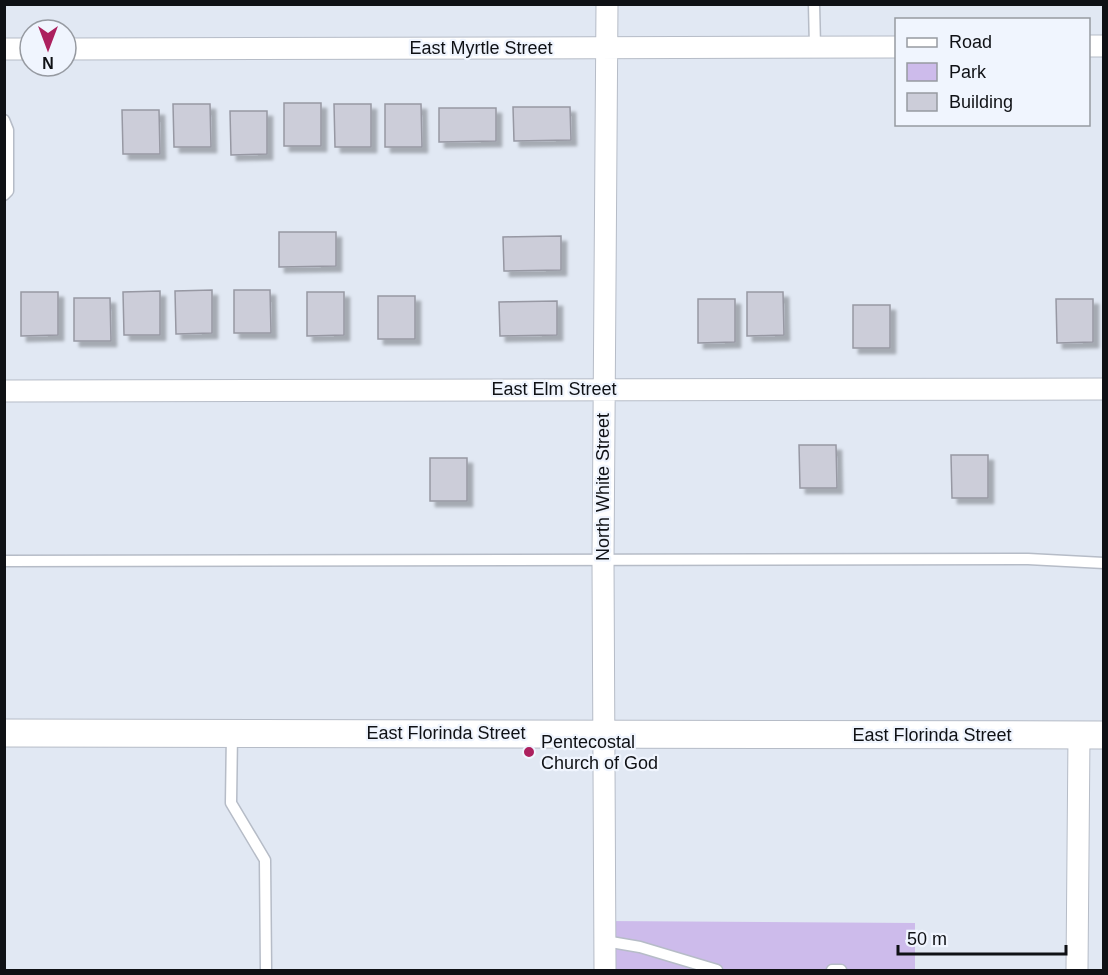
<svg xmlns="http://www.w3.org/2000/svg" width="1108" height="975" viewBox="0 0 1108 975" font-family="Arial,sans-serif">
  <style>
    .green { fill: #cdbbeb }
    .building { fill: #cccdd9; stroke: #9798a3; stroke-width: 1.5; filter: url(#shadow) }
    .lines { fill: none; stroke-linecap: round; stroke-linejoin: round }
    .service-casing { stroke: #b6bcc7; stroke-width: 13 }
    .minor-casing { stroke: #b6bcc7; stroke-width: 23 }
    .tertiary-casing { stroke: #b6bcc7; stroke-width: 29 }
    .service { stroke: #fff; stroke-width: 10 }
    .minor { stroke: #fff; stroke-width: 21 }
    .tertiary { stroke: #fff; stroke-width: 27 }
    .poi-dot { fill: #ac205e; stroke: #f0f5fe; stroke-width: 2 }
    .labels { text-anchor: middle; stroke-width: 4.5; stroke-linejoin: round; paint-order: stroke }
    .street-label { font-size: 18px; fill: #0f1115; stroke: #f0f5fe }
    .poi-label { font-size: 18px; fill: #0f1115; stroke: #f0f5fe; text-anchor: start }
  </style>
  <defs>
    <filter id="shadow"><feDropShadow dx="5.5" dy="5.5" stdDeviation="1.5" flood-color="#0004"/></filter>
  </defs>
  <rect width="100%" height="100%" fill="#e1e8f3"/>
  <path class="green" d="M605,921l310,2v47h-310z"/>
  <path class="building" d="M284,103h37v43h-37z
    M173,104h37l1,43h-37z
    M334,104h37v43h-36z
    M385,104h36l1,43h-37z
    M513,107h57l1,33 -57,1z
    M439,108h57v33l-57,1z
    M122,110h37l1,44h-37z
    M230,111h37v43l-36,1z
    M279,232h57v34l-57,1z
    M561,236v34l-57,1 -1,-34z
    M212,290v43l-36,1 -1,-43z
    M234,290h36l1,43h-37z
    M160,291v44h-36l-1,-43z
    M21,292h37v43l-37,1z
    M307,292h37v43l-37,1z
    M747,292h36l1,43 -37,1z
    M378,296h37v43h-37z
    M74,298h36l1,43h-37z
    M698,299h37v43l-37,1z
    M1056,299h37v43l-36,1z
    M557,301v34l-57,1 -1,-34z
    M853,305h37v43h-37z
    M799,445h37l1,43h-37z
    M951,455h37v43h-36z
    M430,458h37v43h-37z"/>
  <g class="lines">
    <g class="service-casing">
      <path id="service" d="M814,4l1,43
        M4,120l4,10v61l-4,4
        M4,561l1024,-2 76,4
        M232,733l-1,70 34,57 1,110
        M605,941l35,6 77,23
        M832,970h9"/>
    </g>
    <g class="minor-casing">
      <path id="minor" d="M1088,46h16
        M4,49h26
        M66,49l830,-2
        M4,391l1100,-2
        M605,970l-2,-409 4,-557
        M1077,970l2,-235"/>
    </g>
    <g class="tertiary-casing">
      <path id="tertiary" d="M4,733l1100,2"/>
    </g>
    <use href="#service" class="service"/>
    <use href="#minor" class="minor"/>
    <use href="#tertiary" class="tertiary"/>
  </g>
  <circle class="poi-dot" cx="529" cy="752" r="6"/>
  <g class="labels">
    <g class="street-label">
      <text x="481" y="54">East Myrtle Street</text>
      <text x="554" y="395">East Elm Street</text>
      <text transform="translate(603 487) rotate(-90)" y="6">North White Street</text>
      <text x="446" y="739">East Florinda Street</text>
      <text x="932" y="741">East Florinda Street</text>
    </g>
    <g class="poi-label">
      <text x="541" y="748">Pentecostal<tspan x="541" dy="21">Church of God</tspan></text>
    </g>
  </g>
  <rect width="1108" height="975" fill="none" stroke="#0f1115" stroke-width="12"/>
  <rect x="895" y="18" width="195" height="108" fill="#f0f5fe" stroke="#969aa1" stroke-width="1.5"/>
  <rect x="907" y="38" width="30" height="9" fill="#ffffff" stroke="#969aa1" stroke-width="1.5"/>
  <text x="949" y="48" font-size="18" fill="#0f1115">Road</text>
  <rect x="907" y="63" width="30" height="18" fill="#cdbbeb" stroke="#969aa1" stroke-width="1.5"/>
  <text x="949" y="78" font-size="18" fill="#0f1115">Park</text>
  <rect x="907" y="93" width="30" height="18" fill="#cccdd9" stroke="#969aa1" stroke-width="1.5"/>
  <text x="949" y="108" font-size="18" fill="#0f1115">Building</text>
  <g transform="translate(48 48) rotate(180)"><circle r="28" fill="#f0f5fe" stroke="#969aa1" stroke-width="1.5"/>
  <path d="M0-4.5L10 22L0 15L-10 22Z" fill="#ac205e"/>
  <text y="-9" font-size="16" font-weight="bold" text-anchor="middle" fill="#0f1115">N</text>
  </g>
  <path d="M898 945v9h168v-9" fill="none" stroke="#0f1115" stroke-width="3"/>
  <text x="907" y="945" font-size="18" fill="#0f1115" stroke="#f0f5fe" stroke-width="4.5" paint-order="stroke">50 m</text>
</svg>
